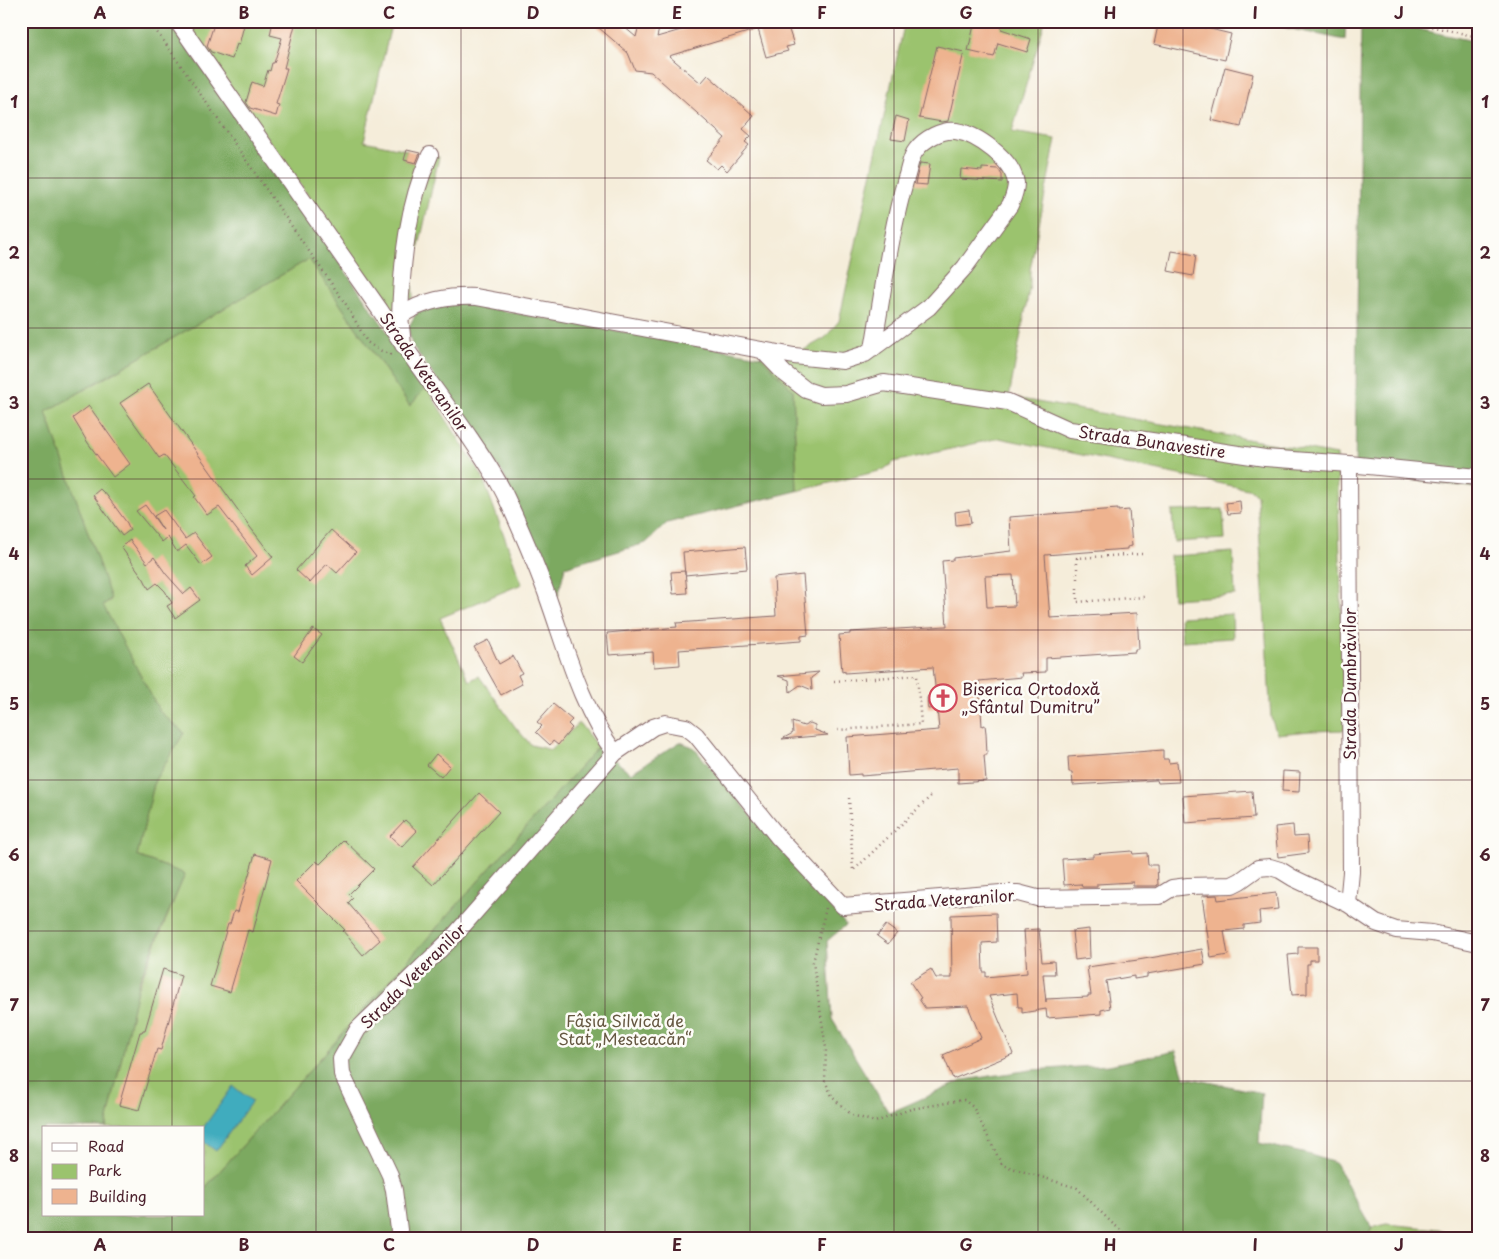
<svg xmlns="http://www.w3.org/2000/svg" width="1499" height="1259" viewBox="0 0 1499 1259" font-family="'Playpen Sans',sans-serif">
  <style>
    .green { fill: #9bc36e; stroke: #72714c }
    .forest { fill: #7ca961; stroke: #636446 }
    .water { fill: #3facbe; stroke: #446674 }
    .building { fill: #eeb38f; fill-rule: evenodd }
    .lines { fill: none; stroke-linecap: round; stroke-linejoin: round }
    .minor-casing { stroke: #866768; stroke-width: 18 }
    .path { stroke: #866768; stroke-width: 2.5; stroke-dasharray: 1 4; stroke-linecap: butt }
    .minor { stroke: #fff; stroke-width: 16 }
    .grid { fill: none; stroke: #4a1f2b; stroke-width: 1; stroke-opacity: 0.55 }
    .labels { text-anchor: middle; stroke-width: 5; stroke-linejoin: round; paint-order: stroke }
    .street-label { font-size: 16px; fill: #4a1f2b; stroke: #fdfcf7 }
    .poi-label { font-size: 16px; fill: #4a1f2b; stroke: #fdfcf7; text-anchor: start }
    .park-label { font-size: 16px; fill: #665842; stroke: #fdfcf7 }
    .neatline { fill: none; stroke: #4a1f2b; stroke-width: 2 }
    .grid-label { font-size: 16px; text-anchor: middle; font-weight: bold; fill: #4a1f2b }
  </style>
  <rect width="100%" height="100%" fill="#fdfcf7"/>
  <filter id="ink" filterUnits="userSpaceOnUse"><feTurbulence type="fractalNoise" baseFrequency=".02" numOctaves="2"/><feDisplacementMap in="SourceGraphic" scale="10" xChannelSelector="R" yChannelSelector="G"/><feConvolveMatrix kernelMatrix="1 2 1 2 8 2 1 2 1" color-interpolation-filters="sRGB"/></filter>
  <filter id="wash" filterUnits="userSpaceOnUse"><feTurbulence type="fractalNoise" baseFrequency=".0096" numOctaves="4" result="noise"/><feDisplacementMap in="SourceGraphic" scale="20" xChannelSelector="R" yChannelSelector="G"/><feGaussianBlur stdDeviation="1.12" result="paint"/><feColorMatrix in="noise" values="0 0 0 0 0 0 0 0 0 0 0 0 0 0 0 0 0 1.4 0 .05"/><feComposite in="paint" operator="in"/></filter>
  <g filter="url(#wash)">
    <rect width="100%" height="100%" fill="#f5edda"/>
    <path class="green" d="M184,21h208l-28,120 43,9 -3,10 16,4 3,-11 16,4 -27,121 1,20 -23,13z
      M905,21h140l-33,111 44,7 -26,131v15l-21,112 328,58 8,275 -35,1 -33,3 -6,-16 -14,-222 -5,-6 -253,-52 -105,24 -11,8 -86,21 -4,-101 -33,-34 40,-4 25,-14 14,-17z
      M309,259l101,147 16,-19 56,89 40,108 -82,34 29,63 10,-5 37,52 15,17 20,5 28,-27 19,24 -394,442v-61h-98l31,-139 48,-115 -48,-18 18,-76 29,-47 -24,-21 -58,-107 9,-5 -65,-188z
      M1223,509l2,30 -51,3 -2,-31z
      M1233,552l2,43 -62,4 -3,-43z
      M1232,614l1,24 -51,3 -2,-24z
      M1386,1224l53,5 19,9h-91l5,-10z"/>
    <path class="forest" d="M21,21h147l77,106 181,260 -16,19 -101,-147 -263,153 65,187 -8,6 57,107 24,21 -29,47 -18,76 48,18 -46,107 -33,147h-62v87h131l3,2 2,-2h24v-26l394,-442 33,26 49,-31 13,5 153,178 -19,16 5,78 57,94 75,-33 67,-10 78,-5 67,-14 8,26 78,16 -3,50 52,12 24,8 37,65 -5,10h-1346z
      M1253,21h93l-1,19z
      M1361,21h20l97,21v446l-123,-15z
      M459,303l301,53 33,34 4,101 -130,32 -21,20 -81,24 -7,29 -56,-124 -90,-127 -4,-17 9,-16z"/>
    <path class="water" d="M233,1086l19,15 -36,50 -12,-9 -1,-14z"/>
    <g id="blocks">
      <path class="building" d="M215,21h30l-6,24 -2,-1 -5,15 -21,-7 -4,-6z
        M273,21h23l-12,47h3l-2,7 -9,29 3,1 -3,11 -26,-8 -4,-6 6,-20 11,4 5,-16 2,1 2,-8h2l8,-25 -12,-3z
        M591,21h26l19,16 4,-16h21l-4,16 41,-12 -1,-4h81l2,5 7,-2 7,21 -8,2 2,4 -22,6 -8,-28 -89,27 32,27 7,-8 46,41 -11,13 8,7 -6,6 4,3 -22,26 -6,-6 -4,4 -11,-9 19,-22 -74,-66 -16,-2 -7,-17z
        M975,21h28l-2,8 30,10 -4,13 -29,-9 -4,14 -26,-6z
        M1159,21h18l54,13 -6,26 -71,-16z
        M937,46l27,6 -16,69 -6,1 -23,-4z
        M1225,67l28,7 -12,53 -30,-7z
        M896,116l13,4 -4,21 -14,-2z
        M407,150l13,3 -4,10 -12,-3z
        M920,163l10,1 -3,21 -12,-1z
        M982,168l16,1 4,6v7l-42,-3 1,-10 21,2z
        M1172,251l24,4 -3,21 -25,-5z
        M148,384l102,143 23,30 -21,18 -7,-9 12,-10 -38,-49 -12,8 -13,-18 2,-1 -32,-41 -5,3 -39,-55z
        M89,406l41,58 -17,13 -25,-34 -15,-25z
        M100,489l4,4h1l22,30 3,7 -8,6 -29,-41z
        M1240,501l1,12 -13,1 -2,-11z
        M145,505l18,25 -9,-14 10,-6 21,29 9,-6 18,24 -11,8 -15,-20 -9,7 -9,-15 -6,5 -26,-31z
        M1118,509v2l11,-1 3,36 -5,1v2l-82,6 5,63 87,-5 2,36h-4v3l-89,6v14l-25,1 1,4 -43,4 3,45 3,-1 1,8 1,22h-3l2,26 -28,2v-15l-97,8v-2l-12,1 -2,-38 92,-7 -2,-22 -9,1 -1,-11 1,-2 8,-1 -3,-28 -88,6v-2l-3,1 -3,-37 11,-1v-2l97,-6 -5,-65 11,-1v-2l58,-7 -2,-34zM1013,575l2,31 -28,1 -2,-31z
        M969,510l2,13 -15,2 -1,-13z
        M331,530l25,22 -19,21 -10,-9 -17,19 -14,-13z
        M130,540l17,23 7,-6 12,17 18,20 7,-6 9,12 -25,18 -8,-12 5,-3 -7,-12 -8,-8 -8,6 -5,-10 -23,-32z
        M745,547l2,22 -62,6 -2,-23z
        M685,571l2,22 -14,1 -2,-22z
        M803,575l5,60 -7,1v5l-122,9 1,15 -26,2 -1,-15 -44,3 -2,-22 70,-6 -1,-4 100,-7 -2,-38z
        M313,629l9,6 -20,27 -8,-6z
        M488,640l11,24 14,-8 9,17 -4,2 4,9 -21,11 -27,-48z
        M819,672l-8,6 1,12 -12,-5 -10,7 -1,-12 -11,-4z
        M553,704l19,16 -4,4 4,4 -14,17 -5,-4 -3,4 -14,-13 6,-6 -5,-4z
        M792,722l12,4 6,-3 5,2v5l13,5 -46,4 11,-6z
        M1163,750v9h5l1,4 8,-1 2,20 -21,1 -1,-3 -84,5 -1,-13h-3l-1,-15z
        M436,754l14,12 -9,11 -14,-12z
        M1283,771l17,1 -1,20 -17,-1z
        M1252,791l2,27 -69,5 -2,-27z
        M479,793l20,19 -66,73 -20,-18z
        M405,820l12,11 -15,16 -12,-11z
        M1293,825l1,12 13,-1 1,17 -30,4 -3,-30z
        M344,840l30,29 -25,25 4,4 -5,5 32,37 -17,15 -20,-24 2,-1 -49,-49 20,-20 4,3z
        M1132,851l1,3 14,-1 1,12h9l1,20 -2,1h-23v-4l-36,2v3h-15l-1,-3 -17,1 -2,-26 31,-2v-3z
        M255,854l17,5 -19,73 -5,-2 -18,62 -20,-6 18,-62h2l4,-13 4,1z
        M1276,893l2,16 -19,2 1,12 -16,2v4l-20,2 4,24 -17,3 -9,-62 15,-1 1,5z
        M996,913l1,29 -15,1 1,29h3v5l41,-4 -3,-43 15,-1 3,33 12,-1 1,13h-12l3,28v-3l42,-2v-2h3l-4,-28 51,-7 64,-11 3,15 -58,10v3l-13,2v-3l-28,5 4,27 -9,2v4l-54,4 -1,-9 -24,4v-6h-4l-1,-14 -28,3 24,58 -60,25 -10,-24 38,-17 -13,-32 -43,2 -6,-9 2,-1 -11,-16 21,-13 5,9h16l-1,-63z
        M886,925l11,8 -9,11 -11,-8z
        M1089,929l1,29 -15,2 -3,-29z
        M1298,947h19v13h-7v4h-3v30l-15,1 -4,-40 10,-1z
        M163,969l18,6 -20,75 -4,-1 -18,61 -20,-5 21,-73h2l1,-2h2z"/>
    </g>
  </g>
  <g filter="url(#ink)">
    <use href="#blocks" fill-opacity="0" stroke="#866768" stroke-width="1"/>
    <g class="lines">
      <g class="minor-casing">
        <path id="minor" d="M177,21l203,289c28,44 60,85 90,128 13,19 27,39 37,61 15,33 30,67 42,102 18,51 33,108 66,152
          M400,316c2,-55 7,-110 30,-161
          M403,345l-3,-29c24,-16 48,-20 76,-19l318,59 49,5 22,-7 64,-47 36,-40 45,-62c3,-7 6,-13 6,-22 -3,-23 -39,-49 -60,-52 -14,-2 -32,8 -40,19 -6,7 -7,20 -10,28 -16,56 -23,114 -33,171
          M762,350l22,23 22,17 15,5 25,-1 38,-11 124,19 62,28 75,10 120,18 84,6 129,13
          M1348,904l3,-32 -2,-408
          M400,1238l-6,-48 -4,-15 -48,-101 -1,-15 17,-30 95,-92 162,-184 38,-26 12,-4 21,4 10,8 82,102 65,69 158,-13h17l19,5 122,-2 13,-8 16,-2 44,-1 8,-4 18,-13 12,-1 10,3 13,8 55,26 28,19 20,7 36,3 46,10"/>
      </g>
      <path class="path" d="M148,21l15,19 184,266 20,36 12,8 13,5
        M1407,21l71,16
        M1142,554l-65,4v44l67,-5
        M834,681l83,-6 4,49 -83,6
        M849,798l4,73 80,-77
        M826,908l-13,54 13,86 -1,33 8,17 19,17 23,7 36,-13 53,-9 9,7 29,58 75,23 35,35 19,15
        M21,1237l2,1"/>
      <use href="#minor" class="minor"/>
    </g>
  </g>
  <path class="grid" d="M172,21v1107M316,21v1217M461,21v1217M605,21v1217M750,21v1217M894,21v1217M1038,21v1217M1183,21v1217M1327,21v1217M21,178h1457M21,328h1457M21,479h1457M21,630h1457M21,780h1457M21,931h1457M21,1081h1457M172,1215v23"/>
  <defs>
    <g id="church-ring" transform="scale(1.4375)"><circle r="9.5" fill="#fdfcf7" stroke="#d1495b" stroke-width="1.5"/><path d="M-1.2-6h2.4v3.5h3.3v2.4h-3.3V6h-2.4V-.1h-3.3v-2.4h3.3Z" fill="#d1495b"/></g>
  </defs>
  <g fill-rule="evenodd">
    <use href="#church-ring" x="943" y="698"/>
  </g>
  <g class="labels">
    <g class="street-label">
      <text transform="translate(424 372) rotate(55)" y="6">Strada Veteranilor</text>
      <text transform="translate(1152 442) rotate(8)" y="6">Strada Bunavestire</text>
      <text transform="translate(1350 684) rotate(-90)" y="6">Strada Dumbrăvilor</text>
      <text transform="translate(944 900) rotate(-4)" y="6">Strada Veteranilor</text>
      <text transform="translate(413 976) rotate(-45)" y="6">Strada Veteranilor</text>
    </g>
    <g class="poi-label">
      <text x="962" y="695">Biserica Ortodoxă<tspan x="962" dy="18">„Sfântul Dumitru”</tspan></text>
    </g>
    <g class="park-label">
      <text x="625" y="1027">Fâșia Silvică de<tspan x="625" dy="18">Stat „Mesteacăn“</tspan></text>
    </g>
  </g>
  <rect width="1499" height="1259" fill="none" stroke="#fdfcf7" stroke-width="55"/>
  <rect x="42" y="1126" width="162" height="90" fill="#fdfcf7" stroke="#b5a4a5"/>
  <rect x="52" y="1143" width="25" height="8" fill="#ffffff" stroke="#b5a4a5"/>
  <text x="88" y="1152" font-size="15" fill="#4a1f2b">Road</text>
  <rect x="52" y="1164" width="25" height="15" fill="#9bc36e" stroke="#b5a4a5"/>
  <text x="88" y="1176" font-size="15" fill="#4a1f2b">Park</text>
  <rect x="52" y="1189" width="25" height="15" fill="#eeb38f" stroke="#b5a4a5"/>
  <text x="88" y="1202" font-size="15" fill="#4a1f2b">Building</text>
  <rect x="28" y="28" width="1444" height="1204" class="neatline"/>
  <g class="grid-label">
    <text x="100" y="19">A</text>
    <text x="244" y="19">B</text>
    <text x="389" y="19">C</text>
    <text x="533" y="19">D</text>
    <text x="677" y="19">E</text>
    <text x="822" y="19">F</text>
    <text x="966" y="19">G</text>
    <text x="1110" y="19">H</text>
    <text x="1255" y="19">I</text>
    <text x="1399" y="19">J</text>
    <text x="14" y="108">1</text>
    <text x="1485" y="108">1</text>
    <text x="14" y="259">2</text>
    <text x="1485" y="259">2</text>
    <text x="14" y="409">3</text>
    <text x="1485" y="409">3</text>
    <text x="14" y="560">4</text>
    <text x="1485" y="560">4</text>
    <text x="14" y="710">5</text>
    <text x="1485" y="710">5</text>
    <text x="14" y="861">6</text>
    <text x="1485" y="861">6</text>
    <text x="14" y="1011">7</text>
    <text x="1485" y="1011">7</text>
    <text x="14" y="1162">8</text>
    <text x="1485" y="1162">8</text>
    <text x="100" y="1251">A</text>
    <text x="244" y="1251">B</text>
    <text x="389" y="1251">C</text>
    <text x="533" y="1251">D</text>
    <text x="677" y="1251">E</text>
    <text x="822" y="1251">F</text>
    <text x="966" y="1251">G</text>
    <text x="1110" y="1251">H</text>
    <text x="1255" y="1251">I</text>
    <text x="1399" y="1251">J</text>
  </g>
</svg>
